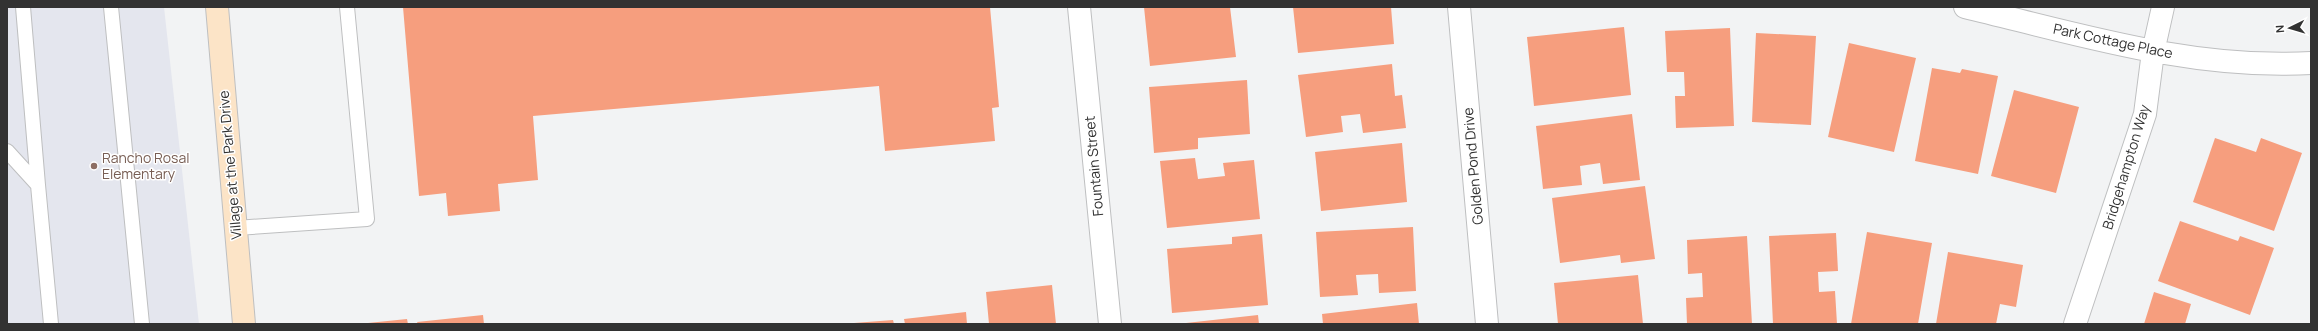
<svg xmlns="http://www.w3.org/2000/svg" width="2318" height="331" viewBox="0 0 2318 331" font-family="Manrope,sans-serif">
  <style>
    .built { fill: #e4e6ee }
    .building { fill: #f69e7e }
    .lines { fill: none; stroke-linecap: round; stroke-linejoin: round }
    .lane-casing { stroke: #bebfc0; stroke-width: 16 }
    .street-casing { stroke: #bebfc0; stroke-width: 24 }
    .secondary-casing { stroke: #bebfc0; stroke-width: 24 }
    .lane { stroke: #fff; stroke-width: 14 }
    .street { stroke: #fff; stroke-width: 22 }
    .secondary { stroke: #fce4c7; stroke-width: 22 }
    .education-dot { fill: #8d6e63; stroke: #fff; stroke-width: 1.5 }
    .labels { text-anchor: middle; stroke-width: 3; stroke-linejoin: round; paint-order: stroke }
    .street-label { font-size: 14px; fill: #323232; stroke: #fff }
    .education-label { font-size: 14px; fill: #785e54; stroke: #fff; text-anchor: start }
  </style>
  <rect width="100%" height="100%" fill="#f2f3f4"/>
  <path class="built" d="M7,7h157l35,317h-192z"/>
  <path class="building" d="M403,7h587l9,100 -7,1 3,33 -110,10 -6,-65 -346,30 5,64 -40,4 2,27 -52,5 -2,-23 -27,3z
    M1144,7h86l6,50 -86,9z
    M1293,7h98l3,37 -96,9z
    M1624,27l7,68 -97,11 -7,-69z
    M1730,28l4,98 -58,2 -1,-32h10l-1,-24h-17l-2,-41z
    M1756,33l60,3 -5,89 -59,-3z
    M1849,43l67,15 -22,94 -66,-15z
    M1392,64l3,32 7,-1 4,33 -43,5 -3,-19 -19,2 2,16 -37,5 -8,-62z
    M1932,68l28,5 2,-4 36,7 -20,98 -63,-13z
    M1247,80l3,54 -52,4v11l-44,4 -5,-66z
    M2014,90l65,17 -23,86 -65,-17z
    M1632,114l8,66 -37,4 -3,-21 -20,3 2,19 -39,4 -7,-63z
    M2215,138l41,14 5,-14 41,15 -28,78 -81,-29z
    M1402,143l5,59 -86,9 -6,-59z
    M1195,158l3,21 27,-3 -2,-13 31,-3 6,59 -93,9 -7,-67z
    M1645,186l10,73 -34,4 -1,-8 -60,8 -8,-65z
    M2180,221l58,20 2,-5 34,12 -24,67 -92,-34z
    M1413,227l3,64 -37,2 -1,-19 -22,1 2,20 -38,2 -4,-65z
    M1867,232l65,11 -14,81h-67z
    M1836,233l2,38 -20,1 1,20 16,-1 2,33h-64l-4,-88z
    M1262,234l6,71 -96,8 -5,-64 65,-5v-7z
    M1747,236l5,88h-65l-1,-26 17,-1 -1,-24 -14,1 -1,-34z
    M1948,252l75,13 -7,42 -16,-3 -4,20h-60z
    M1638,275l5,49h-85l-4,-41z
    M1052,285l4,39h-67l-3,-32z
    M2154,292l37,12 -6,20h-41z
    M1417,303l2,21h-96l-1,-10z
    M966,312l1,12h-62l-1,-5z
    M483,315l1,9h-66l-1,-2z
    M1258,315l1,9h-73v-1z
    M407,319l1,5h-40v-1z
    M893,320l1,4h-39l-1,-1z"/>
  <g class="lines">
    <g class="lane-casing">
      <path id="lane" d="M23,7l15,178
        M111,7l31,317
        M7,151l31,34 13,139
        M236,228l131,-9 -20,-212"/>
    </g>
    <g class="street-casing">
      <path id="street" d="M1079,7l31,317
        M1459,7l28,317
        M1965,7c113,27 228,63 346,56
        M2075,324l70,-210 8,-62 10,-45"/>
    </g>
    <g class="secondary-casing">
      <path id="secondary" d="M217,7l27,317"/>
    </g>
    <use href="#lane" class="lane"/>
    <use href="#street" class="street"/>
    <use href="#secondary" class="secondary"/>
  </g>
  <circle class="education-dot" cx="94" cy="166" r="4"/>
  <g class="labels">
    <g class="street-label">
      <text transform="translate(2113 41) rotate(12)" y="5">Park Cottage Place</text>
      <text transform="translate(230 165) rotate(-95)" y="5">Village at the Park Drive</text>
      <text transform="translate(1094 166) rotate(-95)" y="5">Fountain Street</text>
      <text transform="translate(1473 166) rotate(-95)" y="5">Golden Pond Drive</text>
      <text transform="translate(2126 167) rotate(-73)" y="5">Bridgehampton Way</text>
    </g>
    <g class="education-label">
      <text x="102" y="163">Rancho Rosal<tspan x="102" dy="16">Elementary</tspan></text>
    </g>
  </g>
  <rect width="2318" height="331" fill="none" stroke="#323232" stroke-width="16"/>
  <g transform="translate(2290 28) rotate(265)" stroke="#ffffff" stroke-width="3" paint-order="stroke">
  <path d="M0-3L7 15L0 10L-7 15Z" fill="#323232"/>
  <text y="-6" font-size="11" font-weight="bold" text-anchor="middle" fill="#323232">N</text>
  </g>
</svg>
